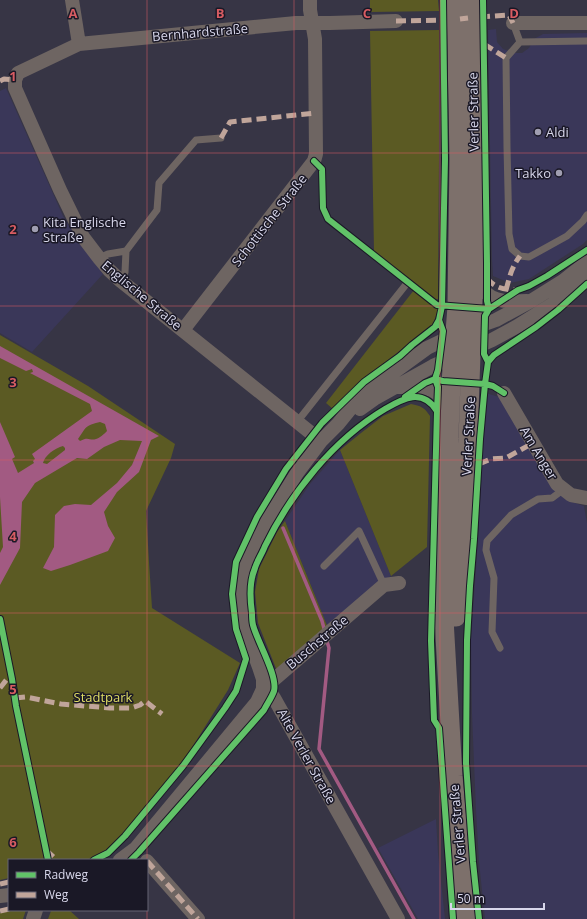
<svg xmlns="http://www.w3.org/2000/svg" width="587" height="919" viewBox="0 0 587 919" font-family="'Open Sans',sans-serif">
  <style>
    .built { fill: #3a3759 }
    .green { fill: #5b5a23 }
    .water { fill: #a25a82; fill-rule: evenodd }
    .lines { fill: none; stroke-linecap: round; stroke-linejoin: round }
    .stream { stroke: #a25a82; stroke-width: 3.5 }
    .service { stroke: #6e6562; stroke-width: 7 }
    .minor { stroke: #6e6562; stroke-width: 14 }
    .secondary { stroke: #7d706b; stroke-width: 19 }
    .quiet { stroke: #c0a59a; stroke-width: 5; stroke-dasharray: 10 5; stroke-linecap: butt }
    .cycleway-casing { stroke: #1a1826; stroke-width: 8 }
    .cycleway { stroke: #61c268; stroke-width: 6 }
    .grid { fill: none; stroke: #d75c62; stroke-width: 1; stroke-opacity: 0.55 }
    .poi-dot { fill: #a09eb1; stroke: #1a1826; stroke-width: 1.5 }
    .labels { text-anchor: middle; stroke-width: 3; stroke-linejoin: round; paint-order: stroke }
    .street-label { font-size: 13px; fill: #d8d7eb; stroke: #1a1826 }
    .poi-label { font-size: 13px; fill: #d8d7eb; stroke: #1a1826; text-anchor: start }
    .park-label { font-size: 13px; fill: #e0de64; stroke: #1a1826 }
    .grid-label { font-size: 13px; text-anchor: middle; font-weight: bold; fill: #d75c62; stroke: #1a1826; stroke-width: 3; stroke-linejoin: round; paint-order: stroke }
  </style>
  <rect width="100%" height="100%" fill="#373545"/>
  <path class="built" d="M496,29l1,13 6,7 11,4h8l7,-5 5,-9 9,-5 44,-1v207l-4,4 -54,35 -19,4 -17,-7 -1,-17 -4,-229z
    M6,88l57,128 16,26 24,32 -71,78 -32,-19v-242z
    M486,393l13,4 70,104 15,5 3,17v396h-102l-6,-57 -3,-52 -4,-96 -1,-74 7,-101z
    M340,450l51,126 -63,52 -43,-107 25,-37z
    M436,819l2,34 7,66h-27l-40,-71z"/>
  <path class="green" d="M370,0h68l1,11 -69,1z
    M439,30v130l-1,139 -3,1 -61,-49 -4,-220z
    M414,290l24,19 -5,16 -72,56 -28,28 -7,-6z
    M0,335l88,51 87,58 -4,14 -25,53 3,51 3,46 88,55 -12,27 -47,75 -58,69 -17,16 -19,10h-78v18l-9,2z
    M411,404c10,2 13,3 19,12l-3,131 -36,29 -51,-126 21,-17 22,-17z
    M285,521l43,107 -51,43 -19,-48 -3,-31 4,-23 18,-37z
    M16,910h10l-3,9h-23v-6z
    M54,910h15l10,9h-31l3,-8z"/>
  <path class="water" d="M0,346l159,90 -8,4 -12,32 -22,20 -13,20 4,14 7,12 -7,13 -38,14 -19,6 -8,-3 11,-21 1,-32 9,-9 11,-2 16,1 26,-22 15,-18 10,-24 -22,-1 -16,7 -17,12 -10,-1 -42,25 -13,19 -2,46 -20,37v-32l3,-6 -3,-50v-75l15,35 -3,2 6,14 16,-10 -1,-2 2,-2 -3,-5 60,-43 -2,-7 -60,-31 3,-1 -1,-3 -6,2 -26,-13zM100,422l5,2 2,7c-3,3 -7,7 -11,8 -7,2 -7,-3 -16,2l-2,-2c2,-3 4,-6 6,-9 3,-5 11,-7 16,-8zM63,446l2,2v2l-18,14 -4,-1c2,-8 12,-15 20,-17z"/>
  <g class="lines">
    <path class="stream" d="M283,528l39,93 3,11
      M326,638l3,10 -10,101 95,170"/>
    <path class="service" d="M513,23l7,19
      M587,41l-67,1 -14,16 1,89 2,87 3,15 8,7 9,1 38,-21 16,-15 4,-6
      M99,258l9,-4 18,-3
      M121,281l4,-9 1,-21 31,-41 2,-27 37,-43 25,-2
      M297,422l111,-140
      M324,566l35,-35 25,54
      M500,648l-8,-16 2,-54 -8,-28 1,-9 24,-26 27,-16 14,-1 12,-9"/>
    <path class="minor" d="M72,0l7,44
      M513,23h74
      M476,274c1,5 3,11 6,15 11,14 29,13 45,12
      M183,330l131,-169 2,-7 -1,-115 -5,-29v-10
      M398,387c28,0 41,-2 52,27
      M504,393l53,91 14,11 16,3
      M360,409l14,-10 59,-33 59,-26 24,-13 37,-23 34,-28
      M321,441l-200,-160 -12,-11 -10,-12 -16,-21 -23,-47 -45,-102v-8l3,-7 61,-29 217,-21h34l66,-2
      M263,689v-10l-4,-12 -15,-41 -4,-32 5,-29 22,-44 30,-48 24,-32 17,-17 13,-16 17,-17 59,-43 27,-13 42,-15 35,-19 32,-20 24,-19
      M263,689l8,5 3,4 124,221
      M120,860l16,-12 121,-146 6,-13 121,-104 15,-2
      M147,861l51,58
      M0,896l9,-1
      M33,919l3,-9"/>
    <path class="secondary" d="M456,0l3,159 -2,148 -6,75 -6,157 -1,80 9,157 13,143
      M456,617l12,-178 6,-169 -3,-270"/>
    <path class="quiet" d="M480,17l29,-2 4,8
      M460,19l8,-1
      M396,21l50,-1
      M484,44l22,14
      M0,81l4,-2 11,1
      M221,138l9,-16 86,-9
      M487,278c7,10 18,12 30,12
      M506,290c4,-14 5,-22 14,-34
      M479,464l12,-5 15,-1 27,-15
      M0,688l7,-9h5
      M15,698l11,-1 35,7 49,4h21l9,-3 5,-4 17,13
      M46,850l11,10
      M147,861l51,58
      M0,884l9,-2
      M0,911l9,-2"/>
    <g class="cycleway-casing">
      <path id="cycleway" d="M483,0l4,263v38l2,8 29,-19 11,-4 18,-10 40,-26
        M314,161l8,8 1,39 5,11 109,86 52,4 -4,7 -1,38 4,8
        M439,320l4,11 -5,39 -3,9 8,2 42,3 8,2 11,7
        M405,397l20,-14 10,-4 3,8 -1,24
        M0,619l12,60 4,27 32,154
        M94,860l14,-7 17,-17 58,-70 42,-58 11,-17 10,-32 -10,-30 -4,-35 4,-32 21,-45 29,-48 36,-46 42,-41 36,-26 12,-11 23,-18 4,-7 3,-14 3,-147 -2,-159
        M131,860l8,-8 125,-142c3,-6 8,-13 10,-19 4,-15 -17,-50 -21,-66 -1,-4 -1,-8 -1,-12 -2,-14 -3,-31 3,-45 2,-7 7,-14 10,-22 26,-53 68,-106 120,-137 19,-11 37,-21 52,2l-6,230 3,79 5,8 14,191
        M479,919l-6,-57 -7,-99 1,-123 3,-54 4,-47 6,-100 5,-55 3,-22 6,-7 42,-28 22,-17 29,-26"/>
    </g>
    <use href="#cycleway" class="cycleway"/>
  </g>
  <path class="grid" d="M147,0v860M294,0v919M440,0v919M0,153h587M0,306h587M0,460h587M0,613h587M0,766h587M147,910v9"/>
  <g class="poi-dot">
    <circle cx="538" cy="132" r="4"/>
    <circle cx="559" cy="173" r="4"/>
    <circle cx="35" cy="229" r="4"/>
  </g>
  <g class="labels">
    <g class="street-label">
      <text transform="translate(200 32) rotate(-5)" y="5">Bernhardstraße</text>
      <text transform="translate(473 112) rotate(-91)" y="5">Verler Straße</text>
      <text transform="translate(269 220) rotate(-52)" y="5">Schottische Straße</text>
      <text transform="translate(142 295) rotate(40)" y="5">Englische Straße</text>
      <text transform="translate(468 436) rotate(-87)" y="5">Verler Straße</text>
      <text transform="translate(539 453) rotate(59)" y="5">Am Anger</text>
      <text transform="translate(317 642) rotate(-40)" y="5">Buschstraße</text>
      <text transform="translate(307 756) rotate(61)" y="5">Alte Verler Straße</text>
      <text transform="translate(457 824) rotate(-95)" y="5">Verler Straße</text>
    </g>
    <g class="poi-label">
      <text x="546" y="137">Aldi</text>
      <text x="551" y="178" text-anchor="end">Takko</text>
      <text x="43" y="227">Kita Englische<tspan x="43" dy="15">Straße</tspan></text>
    </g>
    <g class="park-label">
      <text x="103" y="702">Stadtpark</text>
    </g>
  </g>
  <g class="grid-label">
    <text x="73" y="18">A</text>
    <text x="220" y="18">B</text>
    <text x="367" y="18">C</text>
    <text x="514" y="18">D</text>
    <text x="13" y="81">1</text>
    <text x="13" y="234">2</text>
    <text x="13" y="387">3</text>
    <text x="13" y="541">4</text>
    <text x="13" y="694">5</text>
    <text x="13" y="847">6</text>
  </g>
  <rect x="8" y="859" width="140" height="52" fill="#1a1826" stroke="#666475"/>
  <rect x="16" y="872" width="20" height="6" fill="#61c268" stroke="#666475"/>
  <text x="44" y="879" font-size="12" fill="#d8d7eb">Radweg</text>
  <rect x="16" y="892" width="20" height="6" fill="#c0a59a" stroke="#666475"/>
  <text x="44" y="899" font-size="12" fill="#d8d7eb">Weg</text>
  <path d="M451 903v6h93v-6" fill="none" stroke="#d8d7eb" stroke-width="2"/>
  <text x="457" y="903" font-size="12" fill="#d8d7eb" stroke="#1a1826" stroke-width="3" paint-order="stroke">50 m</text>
</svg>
